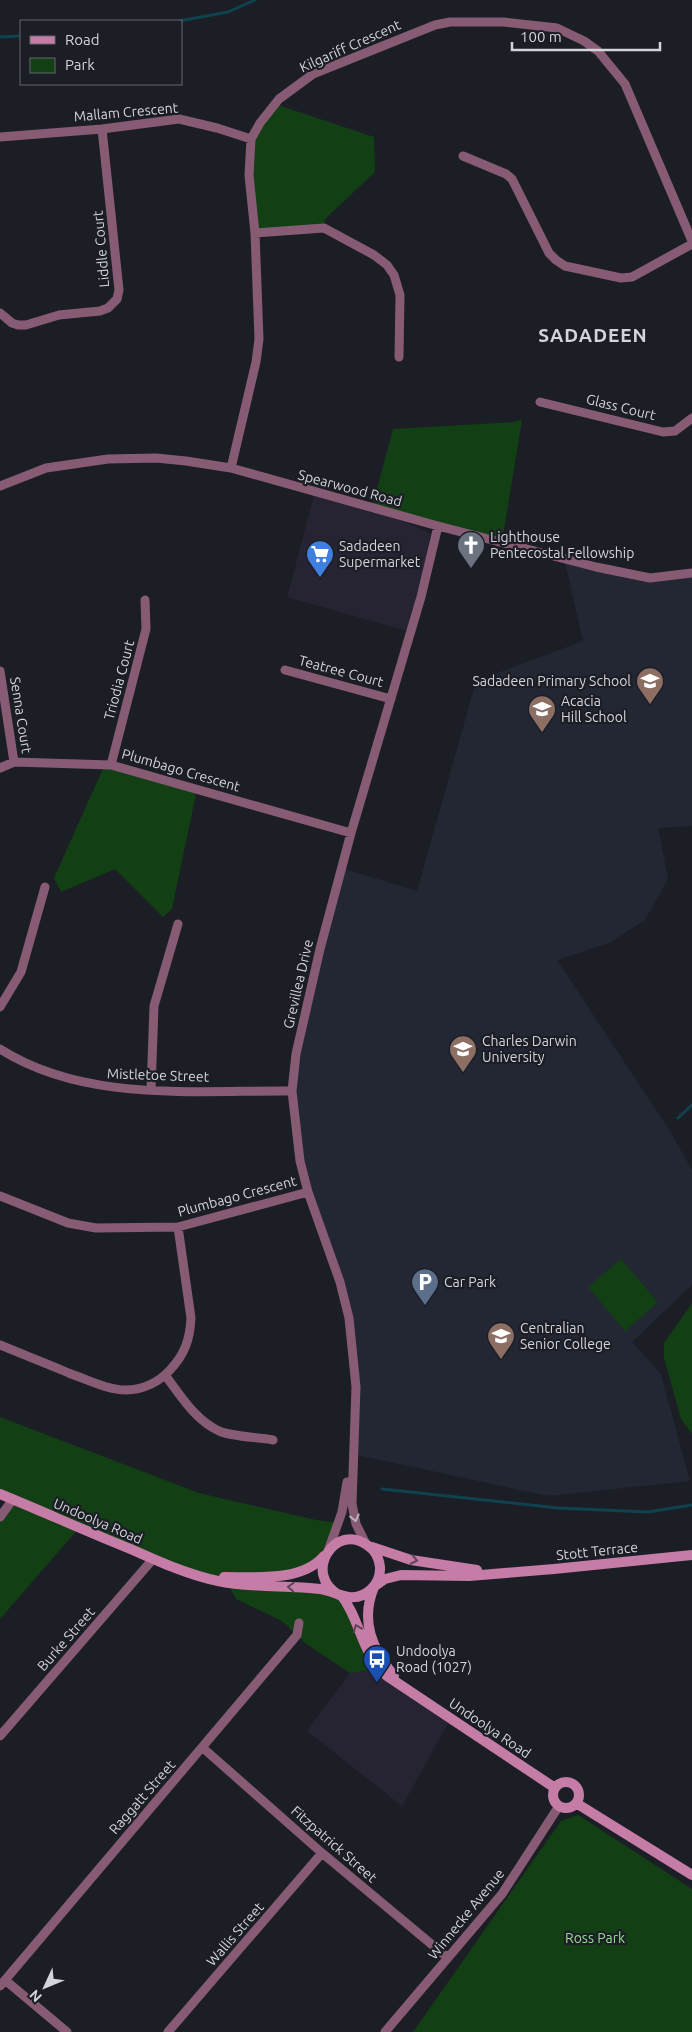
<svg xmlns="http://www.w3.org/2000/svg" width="692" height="2032" viewBox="0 0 692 2032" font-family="Ubuntu,sans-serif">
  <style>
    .commercial { fill: #262333 }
    .built { fill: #232633 }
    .green { fill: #133f14 }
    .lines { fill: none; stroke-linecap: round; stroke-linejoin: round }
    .stream { stroke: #0f424f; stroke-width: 3 }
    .street { stroke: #885b74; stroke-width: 9 }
    .secondary { stroke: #c57ca6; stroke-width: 10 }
    .oneway { stroke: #bcb0bb }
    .oneway2 { stroke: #604459 }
    .labels { text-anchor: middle; stroke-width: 4.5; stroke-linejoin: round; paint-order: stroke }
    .street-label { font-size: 14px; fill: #d3d5da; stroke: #1c1e26 }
    .poi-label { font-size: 14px; fill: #d3d5da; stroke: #1c1e26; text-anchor: start }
    .park-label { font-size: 14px; fill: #94dc92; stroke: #1c1e26 }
    .district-label { font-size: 19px; font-weight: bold; letter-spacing: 1px; fill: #d3d5da; stroke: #1c1e26 }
  </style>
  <rect width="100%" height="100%" fill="#1c1e26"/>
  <path class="commercial" d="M315,492l57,16 58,25 -9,64 -10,35 -124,-35z
    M378,1669l73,49 -49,88 -95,-75 43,-58z"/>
  <path class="built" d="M564,558l86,20 42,-5v253l-34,2 10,51 -23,41 -36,23 -52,17 113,171 22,39v115l-60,57 29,32 29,107 -142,15 -196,-42 2,-36 -5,-100 -41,-126 -16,-101 50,-223 75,23 59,-210 107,-40z"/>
  <path class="green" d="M275,104l99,33 1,35 -50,47 -1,9 -69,5 -6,-77 11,-33z
    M522,420l-20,122 -130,-34 21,-79 120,-7z
    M105,764l92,25 -25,120 -9,8 -48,-48 -54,23 -7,-14z
    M621,1259l37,43 -33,29 -37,-44z
    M692,1303v131l-11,-15 -17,-61v-15z
    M0,1417l199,76 117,27 24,3 -7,23 -38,26 -72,5 -37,-6 -107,-43 -79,91v-102l13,-18 -13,-5z
    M229,1586l110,9 39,74 -28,4 -45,-30 -23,-22 -46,-22z
    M578,1815l114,74v143h-279l148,-211z"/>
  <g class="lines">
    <path class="stream" d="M179,21l49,-9 27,-12
      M0,37l21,-1
      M678,1118l14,-13
      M382,1489l176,19 90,4 44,-7"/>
    <path class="street" d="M0,137l102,-8 77,-10 38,9 34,11
      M463,156l43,18 6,5 37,74 7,7 9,6 56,12 11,-1 60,-33
      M255,233l69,-5 50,27 13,10 7,10 6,20 -1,62
      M0,313l12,10 6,2h8l33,-10 41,-4 8,-3 9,-9 2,-9 -17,-161
      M540,402l123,30 12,-1 17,-13
      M231,468l25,-106 3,-23 -4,-106 -6,-58 2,-36 9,-16 19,-24 34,-25 122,-49 15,-3h54l53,6 27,13 14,10 27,33 67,157
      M0,486l46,-18 62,-9 48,-1 30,3 45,7 207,58 158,41 54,11 42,-5
      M285,670l106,29
      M0,671l14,91
      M111,765l35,-136 -1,-29
      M0,768l14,-6 97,3 240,68
      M0,1007l21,-35 24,-85
      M0,1049c85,54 196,41 292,42
      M151,1090l3,-84 24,-82
      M0,1196l68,27 28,5 82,-1 130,-35
      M0,1345c24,10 48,19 71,29 18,6 36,16 55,16 17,0 33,-8 44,-20 15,-16 20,-31 21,-52l-13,-91
      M165,1375c16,21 30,45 54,56 14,6 39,6 54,9
      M0,1517l13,-18
      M366,1544l-10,-20 -4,-20 4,-117 -7,-69 -9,-36 -32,-90 -8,-31 -8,-70 4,-37 24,-105 31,-116 70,-236 17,-71
      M328,1551l14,-39 5,-30
      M0,1736l153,-177
      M203,1748l119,105 126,105
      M5,1980l62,52
      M0,1986l297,-351 2,-12
      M168,2032l154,-179
      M385,2032l117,-138 57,-88"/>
    <path class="secondary" d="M0,1494c44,18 88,38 133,56 27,12 56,25 85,31 33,7 68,4 102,8 10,1 19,7 29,8 17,2 32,-13 31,-30 -1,-9 -5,-17 -13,-22 -32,-23 -65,29 -28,50
      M372,1547l39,13 66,10
      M224,1577c31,0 78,5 100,-21
      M375,1586l10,-7 16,-4 68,1 85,-7 138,-14
      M374,1587c-14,34 -2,62 20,89
      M341,1595c20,25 19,57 46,81l168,112
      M553 1795a13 13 0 1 1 26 0a13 13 0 1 1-26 0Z
      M576,1803l116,72"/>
  </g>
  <defs><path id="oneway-chevron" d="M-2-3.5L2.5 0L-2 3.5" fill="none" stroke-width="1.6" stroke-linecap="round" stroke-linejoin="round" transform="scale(1.25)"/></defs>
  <use class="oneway" href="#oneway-chevron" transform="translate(355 1518) rotate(76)"/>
  <g class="oneway2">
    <use href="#oneway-chevron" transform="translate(414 1560) rotate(12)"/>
    <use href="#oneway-chevron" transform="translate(291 1587) rotate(-177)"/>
    <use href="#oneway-chevron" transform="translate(357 1628) rotate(-112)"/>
  </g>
  <defs>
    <g id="church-pin" transform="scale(1.4375)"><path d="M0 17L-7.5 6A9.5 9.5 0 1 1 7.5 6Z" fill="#6b7280" stroke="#1c1e26"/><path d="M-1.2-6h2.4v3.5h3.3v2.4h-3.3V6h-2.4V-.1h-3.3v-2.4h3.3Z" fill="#fff"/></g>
    <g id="supermarket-pin" transform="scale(1.4375)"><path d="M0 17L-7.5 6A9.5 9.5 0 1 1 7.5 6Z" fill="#3f7fe0" stroke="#1c1e26"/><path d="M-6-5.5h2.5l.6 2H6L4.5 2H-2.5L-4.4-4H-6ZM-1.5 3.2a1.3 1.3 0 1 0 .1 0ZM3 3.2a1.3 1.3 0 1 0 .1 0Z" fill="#fff"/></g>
    <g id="school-pin" transform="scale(1.4375)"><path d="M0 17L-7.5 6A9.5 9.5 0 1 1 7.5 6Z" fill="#8d6e63" stroke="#1c1e26"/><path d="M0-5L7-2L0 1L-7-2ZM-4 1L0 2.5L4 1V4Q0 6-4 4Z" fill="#fff"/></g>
    <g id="university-pin" transform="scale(1.4375)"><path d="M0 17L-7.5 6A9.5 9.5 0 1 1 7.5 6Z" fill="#8d6e63" stroke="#1c1e26"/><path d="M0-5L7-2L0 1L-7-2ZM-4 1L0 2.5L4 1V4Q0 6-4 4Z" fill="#fff"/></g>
    <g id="parking-pin" transform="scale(1.4375)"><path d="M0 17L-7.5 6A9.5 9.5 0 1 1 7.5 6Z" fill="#5c6f8a" stroke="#1c1e26"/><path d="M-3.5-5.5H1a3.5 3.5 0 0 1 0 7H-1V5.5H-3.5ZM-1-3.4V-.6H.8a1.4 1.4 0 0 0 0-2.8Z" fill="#fff"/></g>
    <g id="bus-pin" transform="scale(1.4375)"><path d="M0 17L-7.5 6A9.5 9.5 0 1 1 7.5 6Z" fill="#1a4fb4" stroke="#1c1e26"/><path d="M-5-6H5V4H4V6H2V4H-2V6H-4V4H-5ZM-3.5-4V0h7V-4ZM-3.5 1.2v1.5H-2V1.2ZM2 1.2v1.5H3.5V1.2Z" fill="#fff"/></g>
  </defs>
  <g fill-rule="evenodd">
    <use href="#church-pin" x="471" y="545"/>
    <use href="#supermarket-pin" x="320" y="554"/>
    <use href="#school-pin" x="650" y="681"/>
    <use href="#school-pin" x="542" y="709"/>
    <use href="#university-pin" x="463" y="1049"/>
    <use href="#parking-pin" x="425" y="1282"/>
    <use href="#school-pin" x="501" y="1336"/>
    <use href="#bus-pin" x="377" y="1659"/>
  </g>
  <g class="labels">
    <g class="street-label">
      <text transform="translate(350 46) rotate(-24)" y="5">Kilgariff Crescent</text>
      <text transform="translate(126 112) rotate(-5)" y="5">Mallam Crescent</text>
      <text transform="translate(101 249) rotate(-95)" y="5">Liddle Court</text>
      <text transform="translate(621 407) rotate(14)" y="5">Glass Court</text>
      <text transform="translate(350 488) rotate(15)" y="5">Spearwood Road</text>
      <text transform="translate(341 671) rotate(15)" y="5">Teatree Court</text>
      <text transform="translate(119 680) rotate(-75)" y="5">Triodia Court</text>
      <text transform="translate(21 715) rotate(81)" y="5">Senna Court</text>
      <text transform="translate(181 770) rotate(16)" y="5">Plumbago Crescent</text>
      <text transform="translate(298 984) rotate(-77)" y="5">Grevillea Drive</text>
      <text transform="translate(158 1075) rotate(2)" y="5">Mistletoe Street</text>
      <text transform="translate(237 1196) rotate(-15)" y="5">Plumbago Crescent</text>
      <text transform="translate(98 1521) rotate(23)" y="5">Undoolya Road</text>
      <text transform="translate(597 1551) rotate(-6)" y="5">Stott Terrace</text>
      <text transform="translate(66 1639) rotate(-49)" y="5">Burke Street</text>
      <text transform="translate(490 1728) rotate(34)" y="5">Undoolya Road</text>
      <text transform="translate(142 1797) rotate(-49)" y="5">Raggatt Street</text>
      <text transform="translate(334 1844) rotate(41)" y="5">Fitzpatrick Street</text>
      <text transform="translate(466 1914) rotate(-51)" y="5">Winnecke Avenue</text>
      <text transform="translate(235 1934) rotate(-49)" y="5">Wallis Street</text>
    </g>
    <g class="poi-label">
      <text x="490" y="542">Lighthouse<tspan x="490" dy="16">Pentecostal Fellowship</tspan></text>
      <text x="339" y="551">Sadadeen<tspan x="339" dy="16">Supermarket</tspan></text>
      <text x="631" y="686" text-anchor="end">Sadadeen Primary School</text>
      <text x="561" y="706">Acacia<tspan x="561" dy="16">Hill School</tspan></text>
      <text x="482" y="1046">Charles Darwin<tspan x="482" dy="16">University</tspan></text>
      <text x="444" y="1287">Car Park</text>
      <text x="520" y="1333">Centralian<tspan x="520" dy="16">Senior College</tspan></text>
      <text x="396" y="1656">Undoolya<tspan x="396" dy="16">Road (1027)</tspan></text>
    </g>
    <g class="park-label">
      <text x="595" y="1943">Ross Park</text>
    </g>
    <g class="district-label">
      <text x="593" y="342">SADADEEN</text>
    </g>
  </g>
  <rect x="20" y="20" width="162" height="65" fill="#1c1e26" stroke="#65676e"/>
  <rect x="30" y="36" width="25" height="8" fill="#c57ca6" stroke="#65676e"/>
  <text x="65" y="45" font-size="15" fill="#d3d5da">Road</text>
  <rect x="30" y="58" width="25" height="15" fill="#133f14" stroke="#65676e"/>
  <text x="65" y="70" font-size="15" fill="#d3d5da">Park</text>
  <g transform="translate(45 1987) rotate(226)" stroke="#1c1e26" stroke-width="4" paint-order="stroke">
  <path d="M0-4L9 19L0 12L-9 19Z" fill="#d3d5da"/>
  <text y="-8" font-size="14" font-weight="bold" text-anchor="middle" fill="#d3d5da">N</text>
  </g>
  <path d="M512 42v8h148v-8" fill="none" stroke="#d3d5da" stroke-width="2.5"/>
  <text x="520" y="42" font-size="15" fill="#d3d5da" stroke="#1c1e26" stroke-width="4" paint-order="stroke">100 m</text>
</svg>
